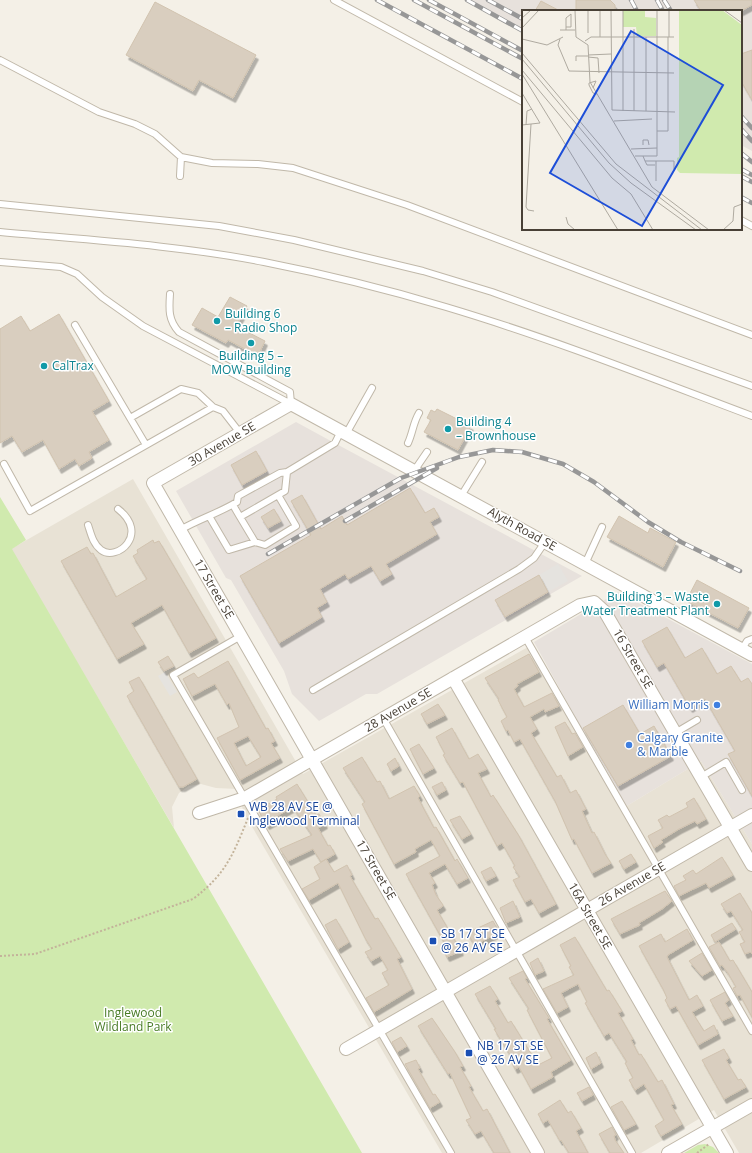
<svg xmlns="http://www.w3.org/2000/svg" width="752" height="1153" viewBox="0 0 752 1153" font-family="'Open Sans',sans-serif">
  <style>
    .residential { fill: #e8e2d5 }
    .industrial { fill: #e7e1dc }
    .green { fill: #d0eaae }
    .parking { fill: #e5e3df }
    .building { fill: #d9cebf; stroke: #d1c3af; fill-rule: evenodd; filter: url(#shadow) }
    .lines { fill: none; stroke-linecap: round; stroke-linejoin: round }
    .lane-casing { stroke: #c0b8a9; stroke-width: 8 }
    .street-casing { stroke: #c0b8a9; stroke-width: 14 }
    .path { stroke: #c3b39a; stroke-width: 2; stroke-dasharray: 2 2; stroke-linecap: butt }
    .lane { stroke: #fff; stroke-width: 6 }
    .street { stroke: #fff; stroke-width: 12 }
    .rail-casing { stroke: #979797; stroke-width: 4.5 }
    .rail { stroke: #fff; stroke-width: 3; stroke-dasharray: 9; stroke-linecap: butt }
    .culture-dot { fill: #0f9aa8; stroke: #fff; stroke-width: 1.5 }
    .shop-dot { fill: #3f7fe0; stroke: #fff; stroke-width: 1.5 }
    .transit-dot { fill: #1a4fb4; stroke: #fff; stroke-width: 1.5 }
    .labels { text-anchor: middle; stroke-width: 3; stroke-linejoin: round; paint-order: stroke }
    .culture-label { font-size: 12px; fill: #0d838f; stroke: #fff; text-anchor: start }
    .street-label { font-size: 12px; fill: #484036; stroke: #fff }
    .shop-label { font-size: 12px; fill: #366cbe; stroke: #fff; text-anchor: end }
    .transit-label { font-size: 12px; fill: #164399; stroke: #fff; text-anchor: start }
    .park-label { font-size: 12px; fill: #497c26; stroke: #fff }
    .inset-road { fill: none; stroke: #afaaa0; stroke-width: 1 }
    .view { fill: #1d4ed8; fill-opacity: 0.15; stroke: #1d4ed8; stroke-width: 2 }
    .inset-edge { fill: none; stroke: #484036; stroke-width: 2 }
  </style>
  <defs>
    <filter id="shadow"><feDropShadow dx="2.5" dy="4.5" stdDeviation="0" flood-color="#0004"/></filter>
  </defs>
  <rect width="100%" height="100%" fill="#f4f0e7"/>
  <path class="residential" d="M133,479l170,295 225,-127 97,160 76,-46 51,83v309h-13l-25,-43 -73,43h-199l-198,-340 -7,-24 -21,-1 -15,-4 -12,2 -10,7 -7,14 2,21 -163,-279z"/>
  <path class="industrial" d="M467,0h285v151l-11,-6v-134h-218v18z
    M296,422l33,18 253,136 -205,118h-11l-47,27 -27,-27 -8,-23 -53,-91 -5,-2 -50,-87z
    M618,592l134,72v180l-51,-83 -76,46 -91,-165z"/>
  <path class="green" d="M0,497l26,43 -14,9 350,604h-362z
    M705,1144l8,3 6,6h-35l14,-8z"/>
  <path class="parking" d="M558,564l10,17 -20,11 -9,-17z
    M165,672l12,20 -7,4 -12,-20z"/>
  <path class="building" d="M576,0h34l5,5v6h-39z
    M694,0h58v5l-11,6h-40z
    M541,1l19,10h-25z
    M155,2l101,53 -23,43 -34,-18 -6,11 -67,-36z
    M752,50v50l-11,-19v-27z
    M230,297l17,9 -11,20 29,15 -7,15 -30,-16 -2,3 -34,-18 10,-17 16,9z
    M59,314l50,87 -17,10 17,29 -20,12 3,6 -13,8 -4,-7 -16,10 -16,-29 -21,12 -10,-16 -12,7v-114l21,-13 9,15z
    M437,409l34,17 -13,24 -34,-18 7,-12 -4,-2 4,-8 4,2z
    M256,451l11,20 -25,14 -11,-20z
    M410,488l15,25 9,-5 5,9 -9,5 7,12 -51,30 6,10 -12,7 -9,-15 -23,13 -3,-5 -25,15 7,13 -10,6 5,9 -43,26 -39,-67 71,-41 -20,-34 11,-6 19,34 21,-13 5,9z
    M274,509l7,12 -13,7 -7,-11z
    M619,516l29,17 2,-5 26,14 -13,25 -56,-30z
    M153,540l1,3 5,-2 57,97 -27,15 -27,-48 -31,18 13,21 -27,15 -56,-98 26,-14 4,7 2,-1 23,44 31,-18 -14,-23 5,-3 -1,-3z
    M539,575l9,17 -43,25 -10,-17z
    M697,580l52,28 -11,20 -52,-27z
    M667,627l18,31 17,-10 15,26 14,-8 10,16 7,-4 4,6v112l-24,-42 7,-3 -30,-52 -15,9 -26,-45 -7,4 -15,-26z
    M529,654l10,18 -22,12 1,2 -4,3 10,18 28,-14 7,13 -14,6 -1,-3 -14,8 7,12 -6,4 26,44 4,-2 9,18 6,-3 10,19 -4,2 10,22 2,-1 11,22 6,9 -19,10 -18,-34 -2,1 -17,-39 -35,-62 -6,3 -6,-12 -2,1 -5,-10 6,-4 -9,-17 1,-1 -14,-21z
    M168,656l6,10 -10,5 -6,-9z
    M228,661l38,68 2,-1 7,13 -4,2 9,15 -40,22 -23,-42 22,-11 -10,-24 -2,2 -12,-21 -23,12 -9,-17 11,-6 4,5zM248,736l13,21 -15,9 -12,-23z
    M139,677l58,102 -14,8h-4l-52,-91 7,-5 -5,-9z
    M438,704l7,11 -18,9 -6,-10z
    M623,705l17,29 14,-8 17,30 -53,30 -35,-58z
    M565,722l7,12 3,-1 8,14 -15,9 -13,-29z
    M452,728l17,31 9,-5 9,15 -9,4 13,24 2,-2 26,41 37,68 -17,9 -8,-14 -6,3 -12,-22 7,-3 -7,-10 2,-1 -13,-23 -5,3 -34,-64 -3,1 -17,-28 2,-1 -9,-17z
    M419,744l15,24 -11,6 -13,-25z
    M362,757l15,25 3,-1 9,18 25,-13 6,10 -2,2 16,30 2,-1 19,34 2,-2 11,19 -11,6 -12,-20 -16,9 6,10 -3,2 4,10 7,10v1l-6,4 24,41 -14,6 -6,-11 4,-2 -39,-70 34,-18 -9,-16 -16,9 1,3 -22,12 -32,-60 3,-2 -22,-34z
    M395,758l4,8 -8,5 -4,-7z
    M442,782l4,8 -9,5 -5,-8z
    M297,784l19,31 3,-1 6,10 -7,4 10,18 2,-1 5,9 -14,8 -8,-13 -25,12 -8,-12 32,-14 -19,-28 -16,9 1,3 -11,6 -9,-15 19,-11 -1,-2z
    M694,798l12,21 -9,5 -2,-3 -16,8 -18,11 2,2 -9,6 -6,-12 15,-8 -5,-8 9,-5 2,2 19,-10 -2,-4z
    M460,816l11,18 -9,5 -12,-19z
    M631,854l5,8 -12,7 -5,-8z
    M722,857l11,18 -24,13 -3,-5 -27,13 -5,-10 12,-6 -3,-4 10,-6 3,4z
    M326,859l8,13 13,-7 5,10 -2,1 25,43 3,-1 23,39 -4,2 15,30 -38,23 -8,-14 23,-13 -7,-12 6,-3 -8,-14 -9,5 -6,-9 7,-3 -7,-11 -27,-55 -29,17 -7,-11 18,-10 -6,-12z
    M491,867l5,9 -10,5 -5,-9z
    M665,891l7,10 -10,8 -23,14 1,2 -20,9 -9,-15z
    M740,893l12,20v41l-2,-2 -5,2 -5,-10 5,-2 -6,-10 4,-2 -12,-19 -4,2 -6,-9z
    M513,901l7,16 -14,6 -6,-15z
    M336,919l13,23 -11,7 -13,-24z
    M493,921l6,11 -24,13 -8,-12z
    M732,923l4,6 -21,13 -4,-7z
    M687,929l6,11 -25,15 -1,2 22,43 8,-5 6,11 -11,6 12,19 10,-6 4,9 -20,11 -22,-39 -6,3 -5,-9 2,-2 -4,-9 -24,-43 22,-12 4,8z
    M575,937l32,54 2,-1 13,21 -4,2 15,26 -2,1 8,15 2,-1 17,28 4,-2 12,24 -3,1 11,19 -21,12 -6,-10 9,-6 -20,-36 -9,6 -6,-10 4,-2 -8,-15 2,-1 -18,-29 -5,3 -19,-33 2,-1 -9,-18 -17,9 7,14 -11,6 -14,-24 31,-14 -5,-8 2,-1 -11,-21z
    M719,942l11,19 3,-1 19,32v25l-12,-22 -3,1 -4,-8 3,-1 -8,-14 -6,-8 -2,1 -10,-17 -1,-2z
    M702,953l10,17 -10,6 -13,-15z
    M538,958l6,13 -9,4 -5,-12z
    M523,971l4,7 -2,1 24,39 -2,1 24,41 -20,12 2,5 -22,12 -12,-22 -4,2 -5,-10 2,-1 -18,-29h2l-21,-35 15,-8 8,13 -3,2 13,22 3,-2 27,44 14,-7 -25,-48 2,-1 -20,-31z
    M725,992l4,8 -4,3 8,13 -11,5 -12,-21z
    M432,1018l23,34 8,14 -3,1 11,19 -2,1 14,24 4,-2 23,44h-16l-13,-22 -6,3 -9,-14 5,-2 -21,-45 -2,1 -30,-48z
    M401,1037l6,9 -10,6 -5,-10z
    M724,1049l5,9 -3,2 12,20 3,-1 5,8 -22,12 -22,-39z
    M596,1052l5,11 -10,6 -5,-11z
    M416,1060l4,8 -2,1 15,26 2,-1 5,8 -10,6 -25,-44z
    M589,1087l4,8 -11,6 -5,-8z
    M560,1100l8,13 3,-2 10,17 -5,3 12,22h-19l-8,-13 -1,1 -12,-21 -5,3 -5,-9z
    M622,1101l14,23 -12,6 -13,-23z
    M612,1127l4,8 -2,1 1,4 9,13h-14l-11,-19z"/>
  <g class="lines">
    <g class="lane-casing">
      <path id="lane" d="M334,0l189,102
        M0,60l99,52 36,12 20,10 26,23 31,6 46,1 35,4 114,37 345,130
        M180,176l1,-19
        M0,204l219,22 75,14 129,31 69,21 260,94
        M741,220l11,6
        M0,232c88,8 177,13 264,30 61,12 122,27 182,45 104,31 205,71 306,109
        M0,262l61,5 16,7 25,23 41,29 148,78
        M170,294c-1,15 -2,26 9,38l111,60 1,12
        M75,325l71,120
        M130,418l51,-29 17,4 15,14
        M346,434l26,-46
        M408,443c5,-11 5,-20 11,-30
        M4,464l26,47 183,-104 10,4 17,22
        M414,471l13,-19
        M461,496l21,-34
        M233,505l7,12 45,-26 2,-19
        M209,516l20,34 26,-8
        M240,517l15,25 10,3 31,-19 -18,-31
        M88,525c3,9 5,19 13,25 16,12 49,-16 17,-41
        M180,530c19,-11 39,-17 57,-28l1,-6 42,-23 7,-1 48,-29 6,-12
        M585,564l17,-37
        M241,636l-68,39 278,478
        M525,637l227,394
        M742,649l5,-8 5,-2
        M313,690l206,-121 15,-11 11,-16
        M383,718l249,435
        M675,733l22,-13
        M701,777l25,-15 16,28"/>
    </g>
    <g class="street-casing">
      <path id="street" d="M453,678l274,475
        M199,813l46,-15 335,-193 14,-3 11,10 147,253
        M346,1049l406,-234
        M538,1153l-385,-670 138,-79 461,251
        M668,1153l84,-48"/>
    </g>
    <path class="path" d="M0,956l35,-2 158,-55c33,-25 40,-44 55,-81
      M697,1153l12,-9"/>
    <use href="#lane" class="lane"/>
    <use href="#street" class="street"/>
    <g class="rail-casing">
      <path id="rail" d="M377,0l146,79
        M414,0l109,59
        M429,0l94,51
        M467,0l56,31
        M488,0l35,19
        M631,0l6,11
        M657,0l6,11
        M664,0l7,11
        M741,116l11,12
        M741,129l11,12
        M741,153l11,9
        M741,169l11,6
        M741,176l11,6
        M741,197l11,6
        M345,521l92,-53
        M268,554l133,-76 58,-21 34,-7 29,2 41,12 31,18 54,40 33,20 59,29"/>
    </g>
    <use href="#rail" class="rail"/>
  </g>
  <g class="culture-dot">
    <circle cx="217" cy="321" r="4"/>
    <circle cx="251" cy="343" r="4"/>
    <circle cx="44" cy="366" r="4"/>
    <circle cx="448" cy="429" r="4"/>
    <circle cx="717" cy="604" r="4"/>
  </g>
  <g class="shop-dot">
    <circle cx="717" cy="705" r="4"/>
    <circle cx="629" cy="745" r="4"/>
  </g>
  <g class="transit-dot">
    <rect x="237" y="810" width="8" height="8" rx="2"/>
    <rect x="429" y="937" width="8" height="8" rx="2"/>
    <rect x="465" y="1049" width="8" height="8" rx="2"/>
  </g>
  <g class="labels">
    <g class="culture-label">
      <text x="225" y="318">Building 6<tspan x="225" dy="14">– Radio Shop</tspan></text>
      <text x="251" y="360" text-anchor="middle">Building 5 –<tspan x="251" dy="14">MOW Building</tspan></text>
      <text x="52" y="370">CalTrax</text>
      <text x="456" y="426">Building 4<tspan x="456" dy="14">– Brownhouse</tspan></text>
      <text x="709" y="601" text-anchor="end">Building 3 – Waste<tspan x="709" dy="14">Water Treatment Plant</tspan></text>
    </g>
    <g class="street-label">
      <text transform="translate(222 444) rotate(-30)" y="4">30 Avenue SE</text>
      <text transform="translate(522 529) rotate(29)" y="4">Alyth Road SE</text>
      <text transform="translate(214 589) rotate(60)" y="4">17 Street SE</text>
      <text transform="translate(633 659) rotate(60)" y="4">16 Street SE</text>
      <text transform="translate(398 710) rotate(-30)" y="4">28 Avenue SE</text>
      <text transform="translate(376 870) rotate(60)" y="4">17 Street SE</text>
      <text transform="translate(632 884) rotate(-30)" y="4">26 Avenue SE</text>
      <text transform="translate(590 916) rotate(60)" y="4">16A Street SE</text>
    </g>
    <g class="shop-label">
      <text x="709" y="709">William Morris</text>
      <text x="637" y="742" text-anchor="start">Calgary Granite<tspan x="637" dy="14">&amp; Marble</tspan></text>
    </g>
    <g class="transit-label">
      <text x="249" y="811">WB 28 AV SE @<tspan x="249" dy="14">Inglewood Terminal</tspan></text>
      <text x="441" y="938">SB 17 ST SE<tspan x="441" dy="14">@ 26 AV SE</tspan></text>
      <text x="477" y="1050">NB 17 ST SE<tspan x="477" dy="14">@ 26 AV SE</tspan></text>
    </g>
    <g class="park-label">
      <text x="133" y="1017">Inglewood<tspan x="133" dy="14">Wildland Park</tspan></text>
    </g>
  </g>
  <g transform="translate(522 10)">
    <rect width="220" height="220" fill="#f4f0e7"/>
    <path d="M101,0h22v7l11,1v18h-19l-1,-9h-13zM157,0h43l20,15v149l-62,-1 -3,-3v-12l2,-1z" fill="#d0eaae"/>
    <path class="inset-road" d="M53,0l1,27 12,8 2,37 62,105 57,43M78,0v27M89,0l1,100 63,2M147,0v27M202,0l18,13M0,8l9,-8M44,17h5v-13M0,18l17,-18M38,20h15M44,20v-12l5,-4M66,23v-23M0,29l25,6 16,-8M38,29l-2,6 11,26 105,2M63,31l6,-4h83M0,43l94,111 86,66M66,45l23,-1M66,47l10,1 1,15M0,49l87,104 22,20 65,47M54,51v-5h12M0,60l90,108 19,16 22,36M0,64l96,156M71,78l3,-7 -7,2v2l4,8 4,1M0,83l18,30 -18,2M101,101v-101M112,101v-82M124,101v-74M92,111l38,-2M9,114l-5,83 2,3 6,1M4,115l1,-14 5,-2M135,121h11v-94M121,135v-5h5l1,5M109,139l26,-1M113,146h22v-146M121,146l2,5h29v8M123,151l2,4h8M134,151v20M44,207l2,7 7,6M201,220l10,-9 1,-14 8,-3"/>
    <path class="view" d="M109,21l92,54 -81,141 -92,-53z"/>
    <rect width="220" height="220" class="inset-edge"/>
  </g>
</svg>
